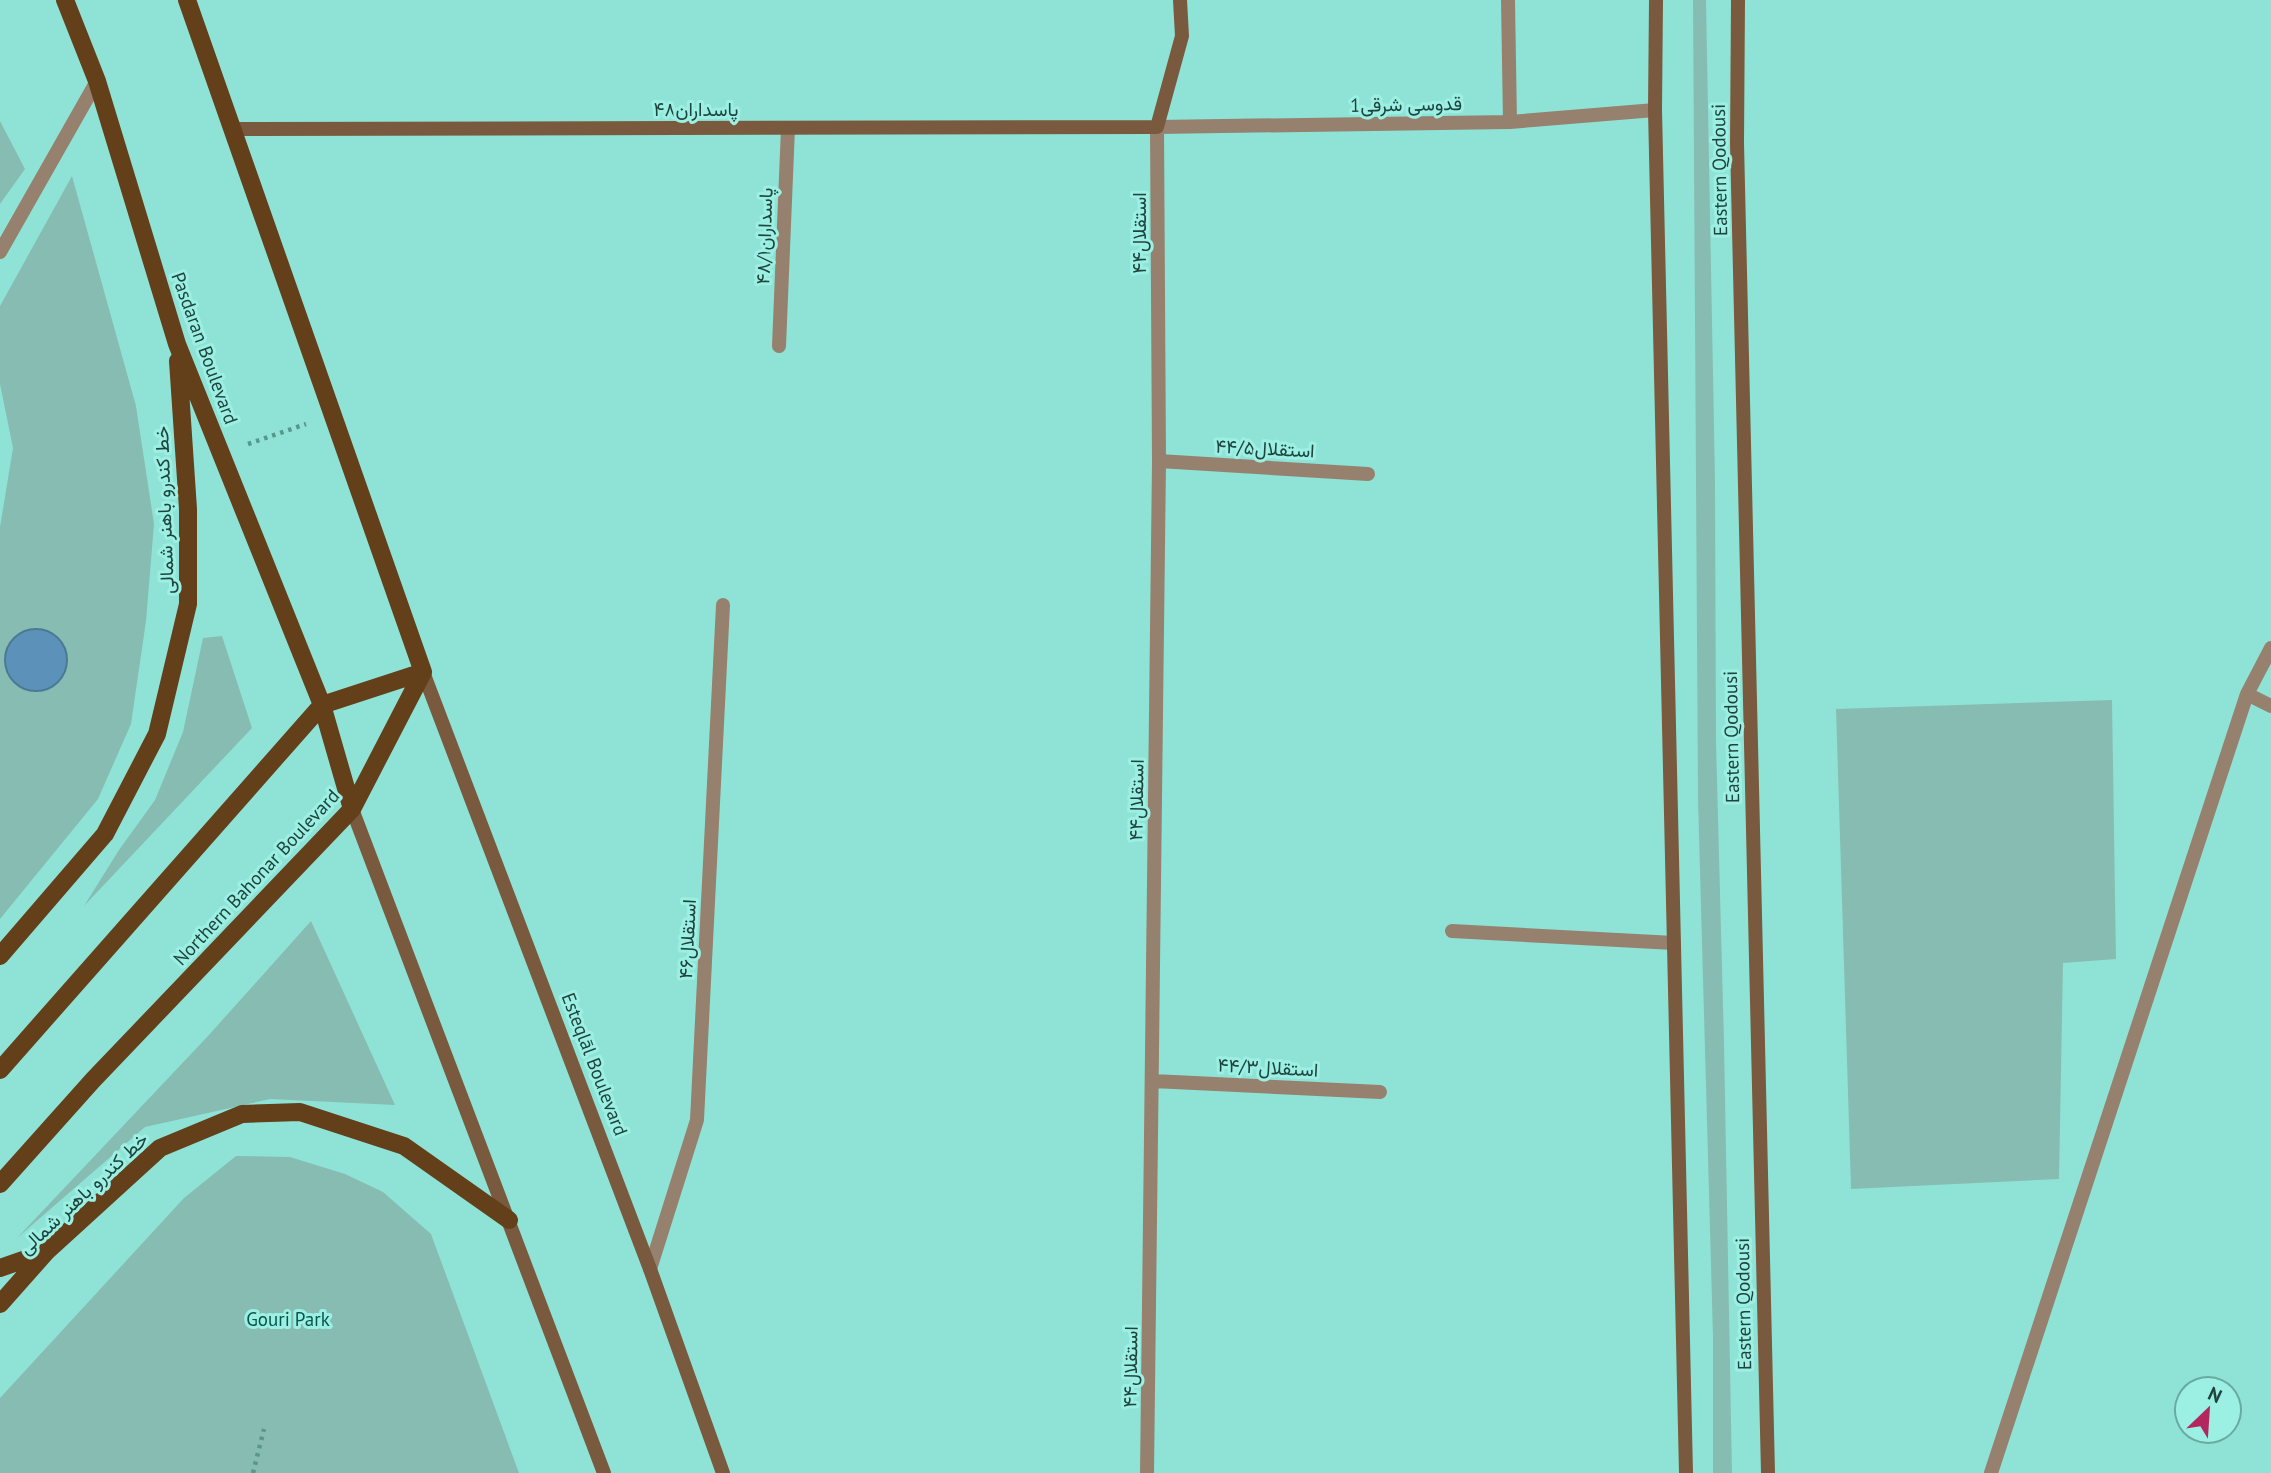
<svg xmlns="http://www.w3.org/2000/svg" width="2271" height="1473" viewBox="0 0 2271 1473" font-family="'PT Sans',Vazirmatn,sans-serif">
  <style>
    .green { fill: #87bcb3 }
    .water { fill: #5c91ba; stroke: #4a7a94; stroke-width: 2 }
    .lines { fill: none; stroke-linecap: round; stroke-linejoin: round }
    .path { stroke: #59968c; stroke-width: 4.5; stroke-dasharray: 3.5 5; stroke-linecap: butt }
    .lane { stroke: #96816e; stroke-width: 14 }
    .street { stroke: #96816e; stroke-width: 14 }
    .secondary { stroke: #795a3e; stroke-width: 14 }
    .primary { stroke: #633f1a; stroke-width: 18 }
    .labels { text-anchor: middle; stroke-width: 6; stroke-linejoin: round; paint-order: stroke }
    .street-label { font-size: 19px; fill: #1f433d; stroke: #9cf0e3 }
    .park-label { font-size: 19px; fill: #09544c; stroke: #9cf0e3 }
  </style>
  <rect width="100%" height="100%" fill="#8fe3d6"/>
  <path class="green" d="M1693,0h13l9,481 1,261 8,301 8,430h-19v-136l-15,-538z
    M0,121l25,48 -25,35z
    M72,176l64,230 18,118 -8,97 -15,103 -33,75 -98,120v-392l13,-79 -13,-64v-78z
    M222,636l30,92 -168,178 35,-56 36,-50 28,-68 20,-94z
    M2112,700l4,259 -53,4 -4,216 -208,10 -15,-480z
    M311,921l84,184 -125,-6 -125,28 -128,111 191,-202z
    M236,1156l54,1 55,17 38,18 48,42 88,239h-519v-75l184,-200z"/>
  <path class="water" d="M5 660a31 31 0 1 1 62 0a31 31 0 1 1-62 0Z"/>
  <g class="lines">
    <path class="path" d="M248,444l58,-20
      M253,1473l11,-44"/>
    <path class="lane" d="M2271,648l-24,46 24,12
      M1991,1473l256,-779"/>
    <path class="street" d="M1508,0l2,122
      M0,252l97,-171
      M779,346l9,-218
      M1159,461l209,13
      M1452,931l222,12
      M1153,1081l227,11
      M650,1269l47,-149 26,-515
      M1147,1473l12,-1012 -2,-334 353,-5 145,-12"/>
    <path class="secondary" d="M1656,0l-1,110 31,1363
      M1738,0l-1,143 31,1330
      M234,129l923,-2 25,-91 -2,-36
      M423,672l227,597 73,204
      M352,809l252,664"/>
    <path class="primary" d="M65,0l32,81 80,263 145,361 30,104
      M187,0l236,672
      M0,956l105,-122 52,-100 31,-130v-95l-10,-148
      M0,1070l322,-365 101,-33
      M0,1184l93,-104 259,-271 71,-137
      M0,1268l43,-15
      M0,1304l47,-53 113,-103 82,-34 58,-2 104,34 105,74"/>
  </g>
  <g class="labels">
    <g class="street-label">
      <text transform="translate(1406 104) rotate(-1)" y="7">1قدوسی شرقی</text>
      <text x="696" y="116">پاسداران۴۸</text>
      <text transform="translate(1719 170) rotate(-91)" y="7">Eastern Qodousi</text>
      <text transform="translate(1139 233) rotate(-90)" y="7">استقلال۴۴</text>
      <text transform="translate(764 236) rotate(-88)" y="7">پاسداران۴۸/۱</text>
      <text transform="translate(205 348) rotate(70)" y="7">Pasdaran Boulevard</text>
      <text transform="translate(1265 448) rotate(3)" y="7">استقلال۴۴/۵</text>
      <text transform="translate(164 510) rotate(-92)" y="7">خط کندرو باهنر شمالی</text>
      <text transform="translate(1731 737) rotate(-91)" y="7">Eastern Qodousi</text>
      <text transform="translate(1136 800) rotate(-89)" y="7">استقلال۴۴</text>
      <text transform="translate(256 877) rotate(-47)" y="7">Northern Bahonar Boulevard</text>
      <text transform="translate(687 939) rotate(-87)" y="7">استقلال۴۶</text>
      <text transform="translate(595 1064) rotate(69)" y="7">Esteqlāl Boulevard</text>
      <text transform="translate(1268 1067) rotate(3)" y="7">استقلال۴۴/۳</text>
      <text transform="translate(83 1193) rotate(-43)" y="7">خط کندرو باهنر شمالی</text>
      <text transform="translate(1743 1304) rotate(-91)" y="7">Eastern Qodousi</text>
      <text transform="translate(1130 1367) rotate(-89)" y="7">استقلال۴۴</text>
    </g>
    <g class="park-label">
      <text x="288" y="1326">Gouri Park</text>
    </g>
  </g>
  <g transform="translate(2208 1410) rotate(25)"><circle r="33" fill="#9cf0e3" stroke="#6aaba1" stroke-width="2"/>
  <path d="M0-5L12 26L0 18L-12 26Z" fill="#b4275e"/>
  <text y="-10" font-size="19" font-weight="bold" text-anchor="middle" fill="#1f433d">N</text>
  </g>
</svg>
